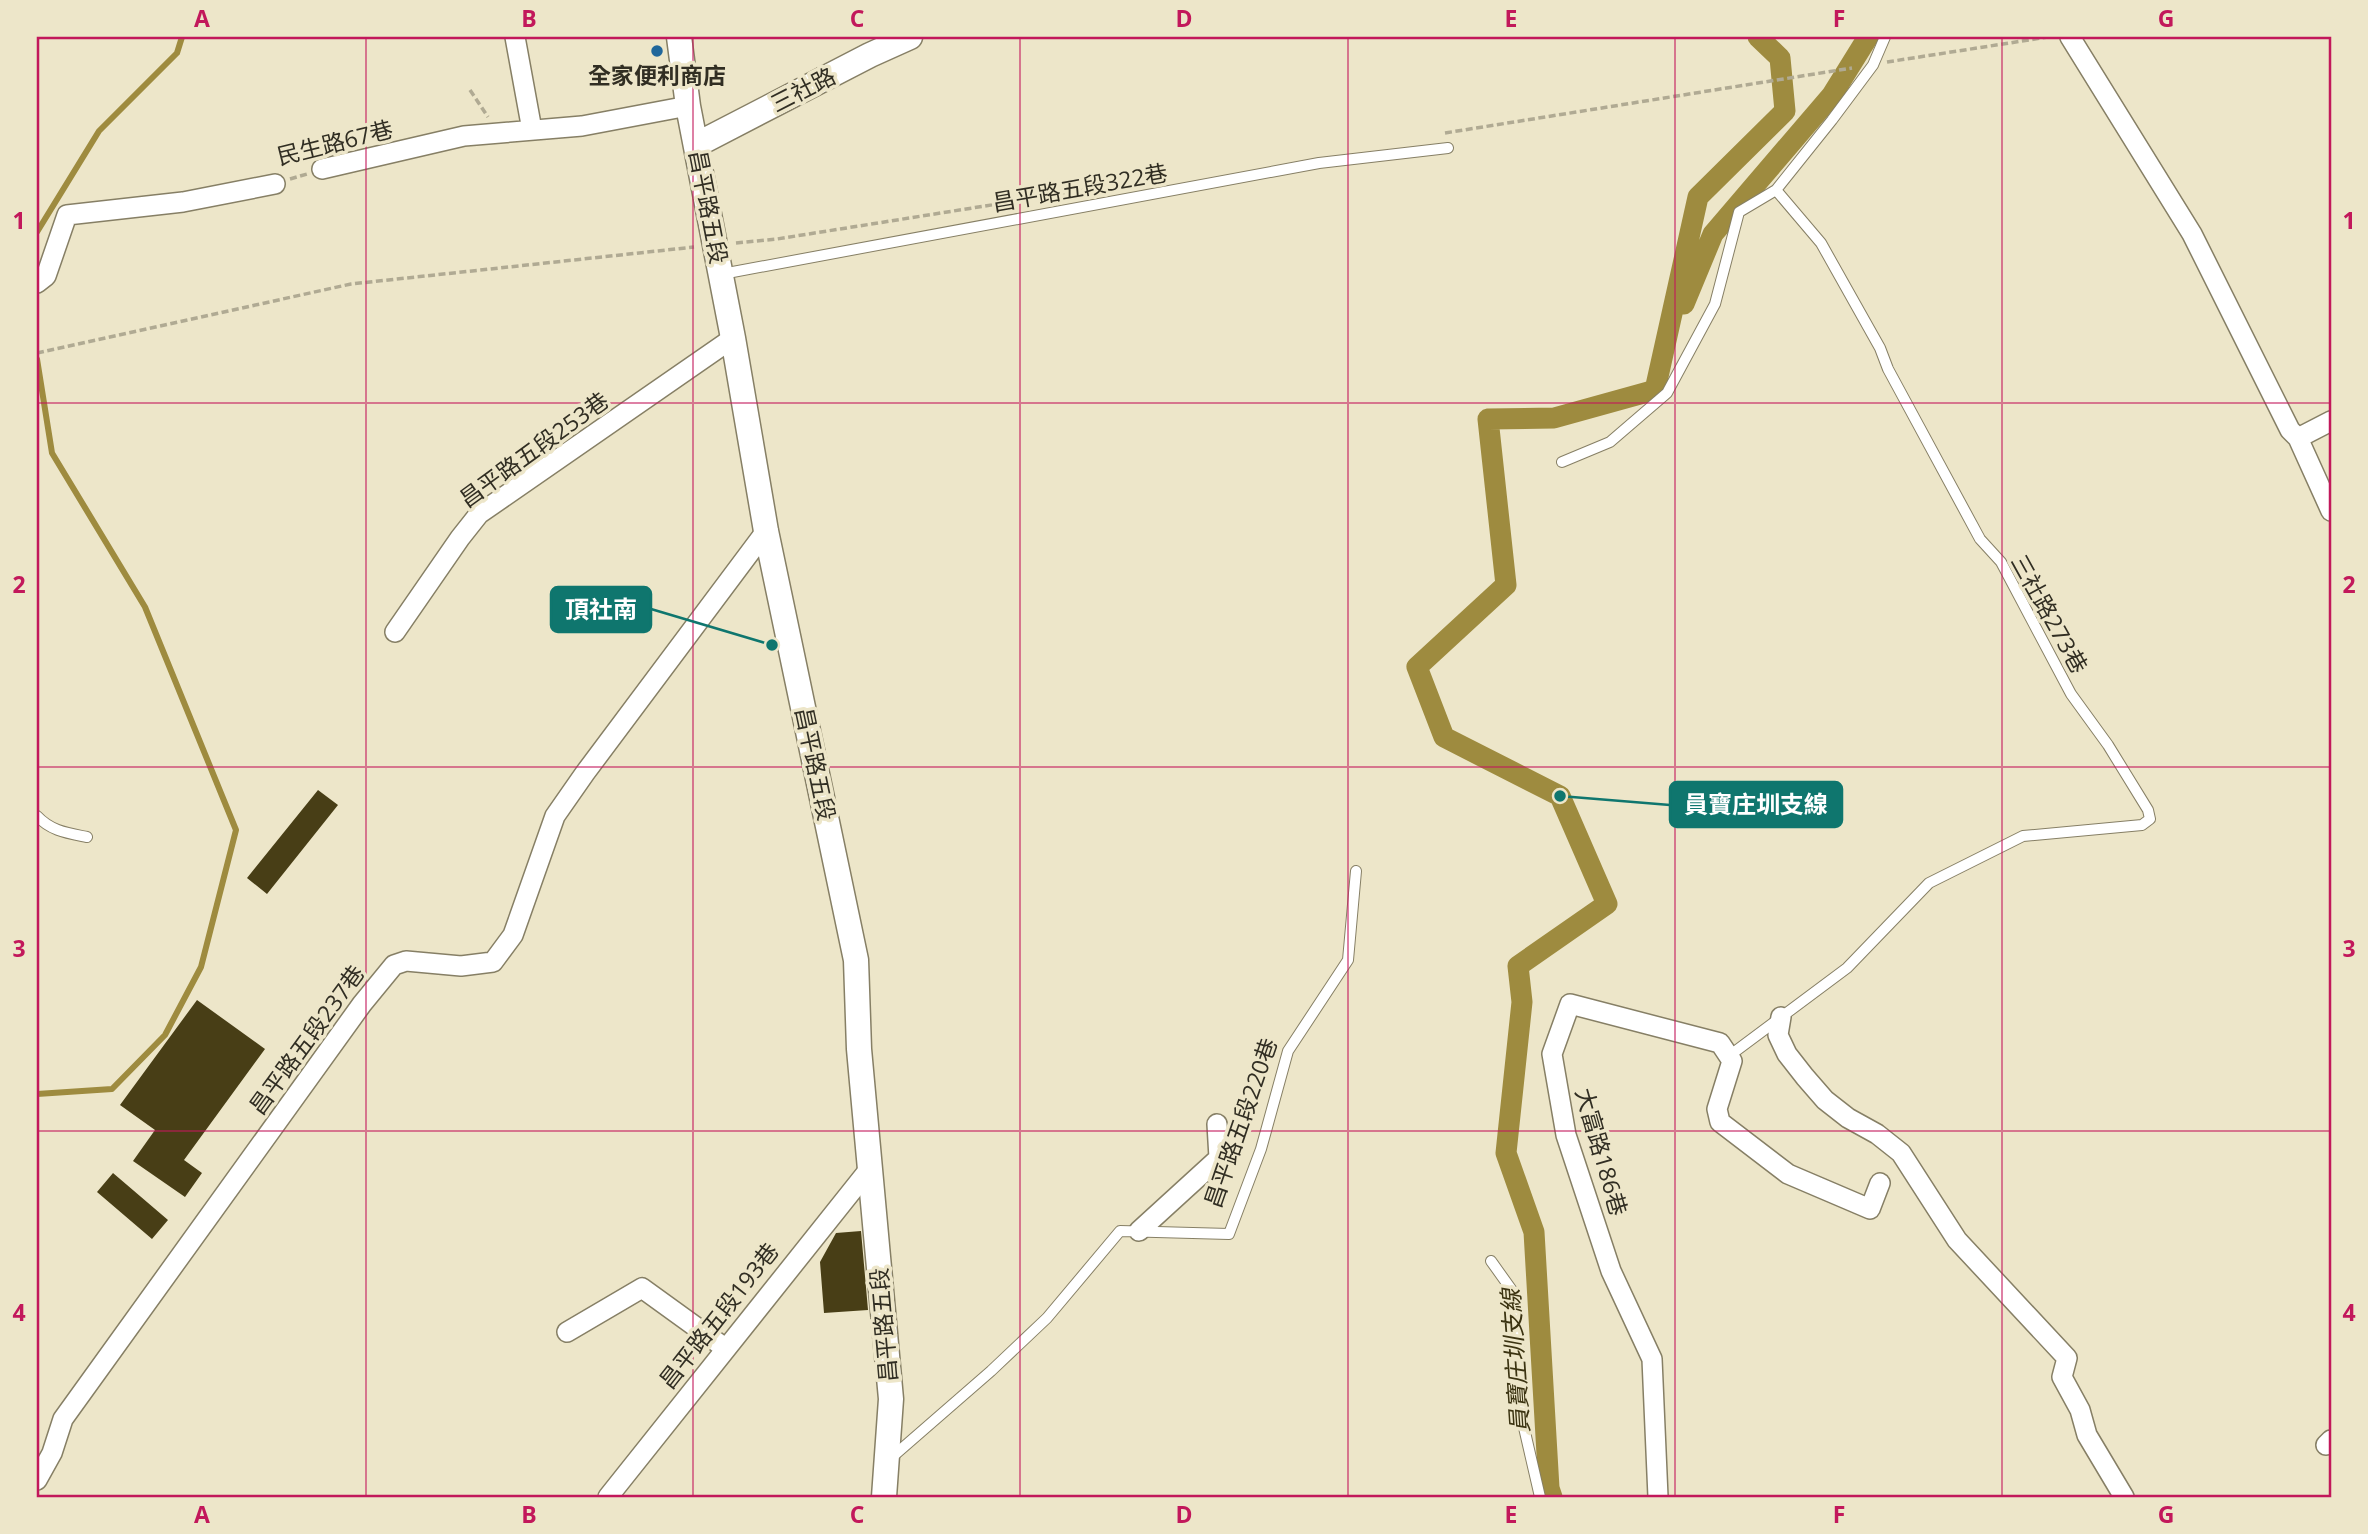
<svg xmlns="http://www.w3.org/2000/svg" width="2368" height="1534" viewBox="0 0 2368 1534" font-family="'Open Sans','Noto Sans TC',sans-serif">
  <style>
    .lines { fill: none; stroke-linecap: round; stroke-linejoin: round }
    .stream { stroke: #9e8b3f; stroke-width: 6 }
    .canal { stroke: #9e8b3f; stroke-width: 21 }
    .building { fill: #483e16 }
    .service-casing { stroke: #867f65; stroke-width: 12 }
    .minor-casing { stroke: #867f65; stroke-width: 22 }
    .tertiary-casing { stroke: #867f65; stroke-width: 27 }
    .path { stroke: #b0aa93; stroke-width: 3.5; stroke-dasharray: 7 3.5; stroke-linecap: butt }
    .service { stroke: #fff; stroke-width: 10 }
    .minor { stroke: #fff; stroke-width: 19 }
    .tertiary { stroke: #fff; stroke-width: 24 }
    .grid { fill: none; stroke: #c2185b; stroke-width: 2; stroke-opacity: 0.55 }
    .poi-dot { fill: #20679b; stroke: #ede6c9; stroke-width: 2.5 }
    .labels { text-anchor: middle; stroke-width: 7; stroke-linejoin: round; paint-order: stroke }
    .poi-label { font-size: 23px; font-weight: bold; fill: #312e23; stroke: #ede6c9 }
    .street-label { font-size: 23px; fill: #312e23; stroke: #ede6c9 }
    .water-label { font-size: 24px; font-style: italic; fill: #3b3311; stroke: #ede6c9 }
    .leader { fill: none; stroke: #0f766e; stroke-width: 2.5 }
    .callout-dot { fill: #0f766e; stroke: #ede6c9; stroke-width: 2.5 }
    .callout { fill: #0f766e; stroke: #0f766e; stroke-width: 2.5 }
    .callout-label { font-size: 24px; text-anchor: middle; font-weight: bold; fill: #fff }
    .neatline { fill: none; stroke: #c2185b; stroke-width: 2.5 }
    .grid-label { font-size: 23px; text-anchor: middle; font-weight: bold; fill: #c2185b }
  </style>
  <rect width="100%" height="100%" fill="#ede6c9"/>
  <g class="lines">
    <path class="stream" d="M37,232l62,-101 78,-78 5,-16
      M37,359l15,94 93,154 91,223 -35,137 -36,68 -53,54 -75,5"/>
    <path class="canal" d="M1684,304l29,-70 119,-139 36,-58
      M1552,1497l-3,-9 -15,-256 -28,-79 16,-151 -4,-36 89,-62 -47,-108 -116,-59 -27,-70 89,-82 -18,-166 66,-1 101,-28 43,-193 87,-86 -5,-53 -22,-21"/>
  </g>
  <path class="building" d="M318,790l20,15 -71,89 -20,-16z
    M197,1000l68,49 -81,111 18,13 -17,24 -52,-36 22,-31 -35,-25z
    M113,1173l55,47 -16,19 -55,-47z
    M861,1231l7,79 -44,3 -4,-51 16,-29z"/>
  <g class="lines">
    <g class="service-casing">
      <path id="service" d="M722,274l597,-111 129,-15
        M1562,462l48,-20 57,-49 48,-89 24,-92 37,-22 56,-70 41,-55 12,-28
        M37,816c14,15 30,17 50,21
        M1729,1056l118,-88 82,-85 94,-47 119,-11 8,-6 -2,-9 -40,-65 -37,-51 -70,-132 -21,-23 -92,-170 -8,-21 -59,-105 -45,-53
        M1491,1261l25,35 6,123 18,78
        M891,1458l100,-87 56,-53 73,-87 109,3 32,-85 27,-98 60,-91 8,-89"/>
    </g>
    <g class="minor-casing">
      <path id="minor" d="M515,37l17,93
        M2070,37l122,197 98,196 8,8 33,73
        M322,169l142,-33 118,-10 106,-20
        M37,283l9,-7 21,-61 116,-13 92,-18
        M2298,438l33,-17
        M395,632l65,-94 19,-24 254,-176
        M1781,1017l-3,18 9,19 18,23 20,23 23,18 29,16 24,19 56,87 110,118 -5,19 18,33 7,25 37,62
        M1139,1231l80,-73 -2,-34
        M567,1332l75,-44 83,60
        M2326,1445l5,-5
        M37,1480l15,-27 11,-34 299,-415 32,-39 12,-4 55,5 32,-4 20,-27 42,-119 30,-43 181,-242
        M608,1497l263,-330
        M1658,1497l-6,-138 -41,-88 -45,-136 -14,-81 18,-50 150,39 12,18 -15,48 3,13 68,52 82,35 10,-26"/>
    </g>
    <g class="tertiary-casing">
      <path id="tertiary" d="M679,37l9,69 45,232 33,193 90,429 3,89 32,350 -7,98
        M696,145l174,-90 40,-18"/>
    </g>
    <path class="path" d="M1887,62l161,-25
      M470,90l18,27
      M1445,133l407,-65
      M290,179l17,-5
      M736,243l41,-4 315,-50
      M37,353l314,-69 343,-37"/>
    <use href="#service" class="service"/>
    <use href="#minor" class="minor"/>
    <use href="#tertiary" class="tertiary"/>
  </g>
  <path class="grid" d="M366,37v1460M693,37v1460M1020,37v1460M1348,37v1460M1675,37v1460M2002,37v1460M37,403h2294M37,767h2294M37,1131h2294"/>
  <circle class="poi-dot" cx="657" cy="51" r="7"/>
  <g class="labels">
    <g class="poi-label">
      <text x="657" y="84">全家便利商店</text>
    </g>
    <g class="street-label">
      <text transform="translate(803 90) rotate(-27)" y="8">三社路</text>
      <text transform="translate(335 143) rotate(-14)" y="8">民生路67巷</text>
      <text transform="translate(1080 188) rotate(-10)" y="8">昌平路五段322巷</text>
      <text transform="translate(708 207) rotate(79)" y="8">昌平路五段</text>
      <text transform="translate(534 450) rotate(-36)" y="8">昌平路五段253巷</text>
      <text transform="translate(2049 614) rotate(61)" y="8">三社路273巷</text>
      <text transform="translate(815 764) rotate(78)" y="8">昌平路五段</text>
      <text transform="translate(307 1040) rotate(-54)" y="8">昌平路五段237巷</text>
      <text transform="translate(1241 1123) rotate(-71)" y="8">昌平路五段220巷</text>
      <text transform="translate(1601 1152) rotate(74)" y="8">大富路186巷</text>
      <text transform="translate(719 1316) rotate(-52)" y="8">昌平路五段193巷</text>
      <text transform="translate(884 1325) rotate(-95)" y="8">昌平路五段</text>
    </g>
    <g class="water-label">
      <text transform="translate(1516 1361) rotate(-94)" y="8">員寶庄圳支線</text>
    </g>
  </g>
  <path class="leader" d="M772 645L651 609M1560 796L1670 805"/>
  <g class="callout-dot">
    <circle cx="772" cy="645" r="7"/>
    <circle cx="1560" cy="796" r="7"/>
  </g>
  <g class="callout">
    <rect x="551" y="587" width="100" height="45" rx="7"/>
    <rect x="1670" y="782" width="172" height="45" rx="7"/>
  </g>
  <g class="callout-label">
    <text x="601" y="618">頂社南</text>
    <text x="1756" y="813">員寶庄圳支線</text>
  </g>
  <rect width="2368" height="1534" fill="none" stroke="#ede6c9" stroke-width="77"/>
  <rect x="38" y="38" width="2292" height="1458" class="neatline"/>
  <g class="grid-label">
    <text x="202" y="27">A</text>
    <text x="529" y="27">B</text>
    <text x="857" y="27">C</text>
    <text x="1184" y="27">D</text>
    <text x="1511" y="27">E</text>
    <text x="1839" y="27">F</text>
    <text x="2166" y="27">G</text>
    <text x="19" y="229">1</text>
    <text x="2349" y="229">1</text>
    <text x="19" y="593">2</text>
    <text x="2349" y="593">2</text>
    <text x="19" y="957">3</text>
    <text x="2349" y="957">3</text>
    <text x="19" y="1321">4</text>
    <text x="2349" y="1321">4</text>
    <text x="202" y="1523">A</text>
    <text x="529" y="1523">B</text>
    <text x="857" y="1523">C</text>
    <text x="1184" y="1523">D</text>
    <text x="1511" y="1523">E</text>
    <text x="1839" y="1523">F</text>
    <text x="2166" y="1523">G</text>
  </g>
</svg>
